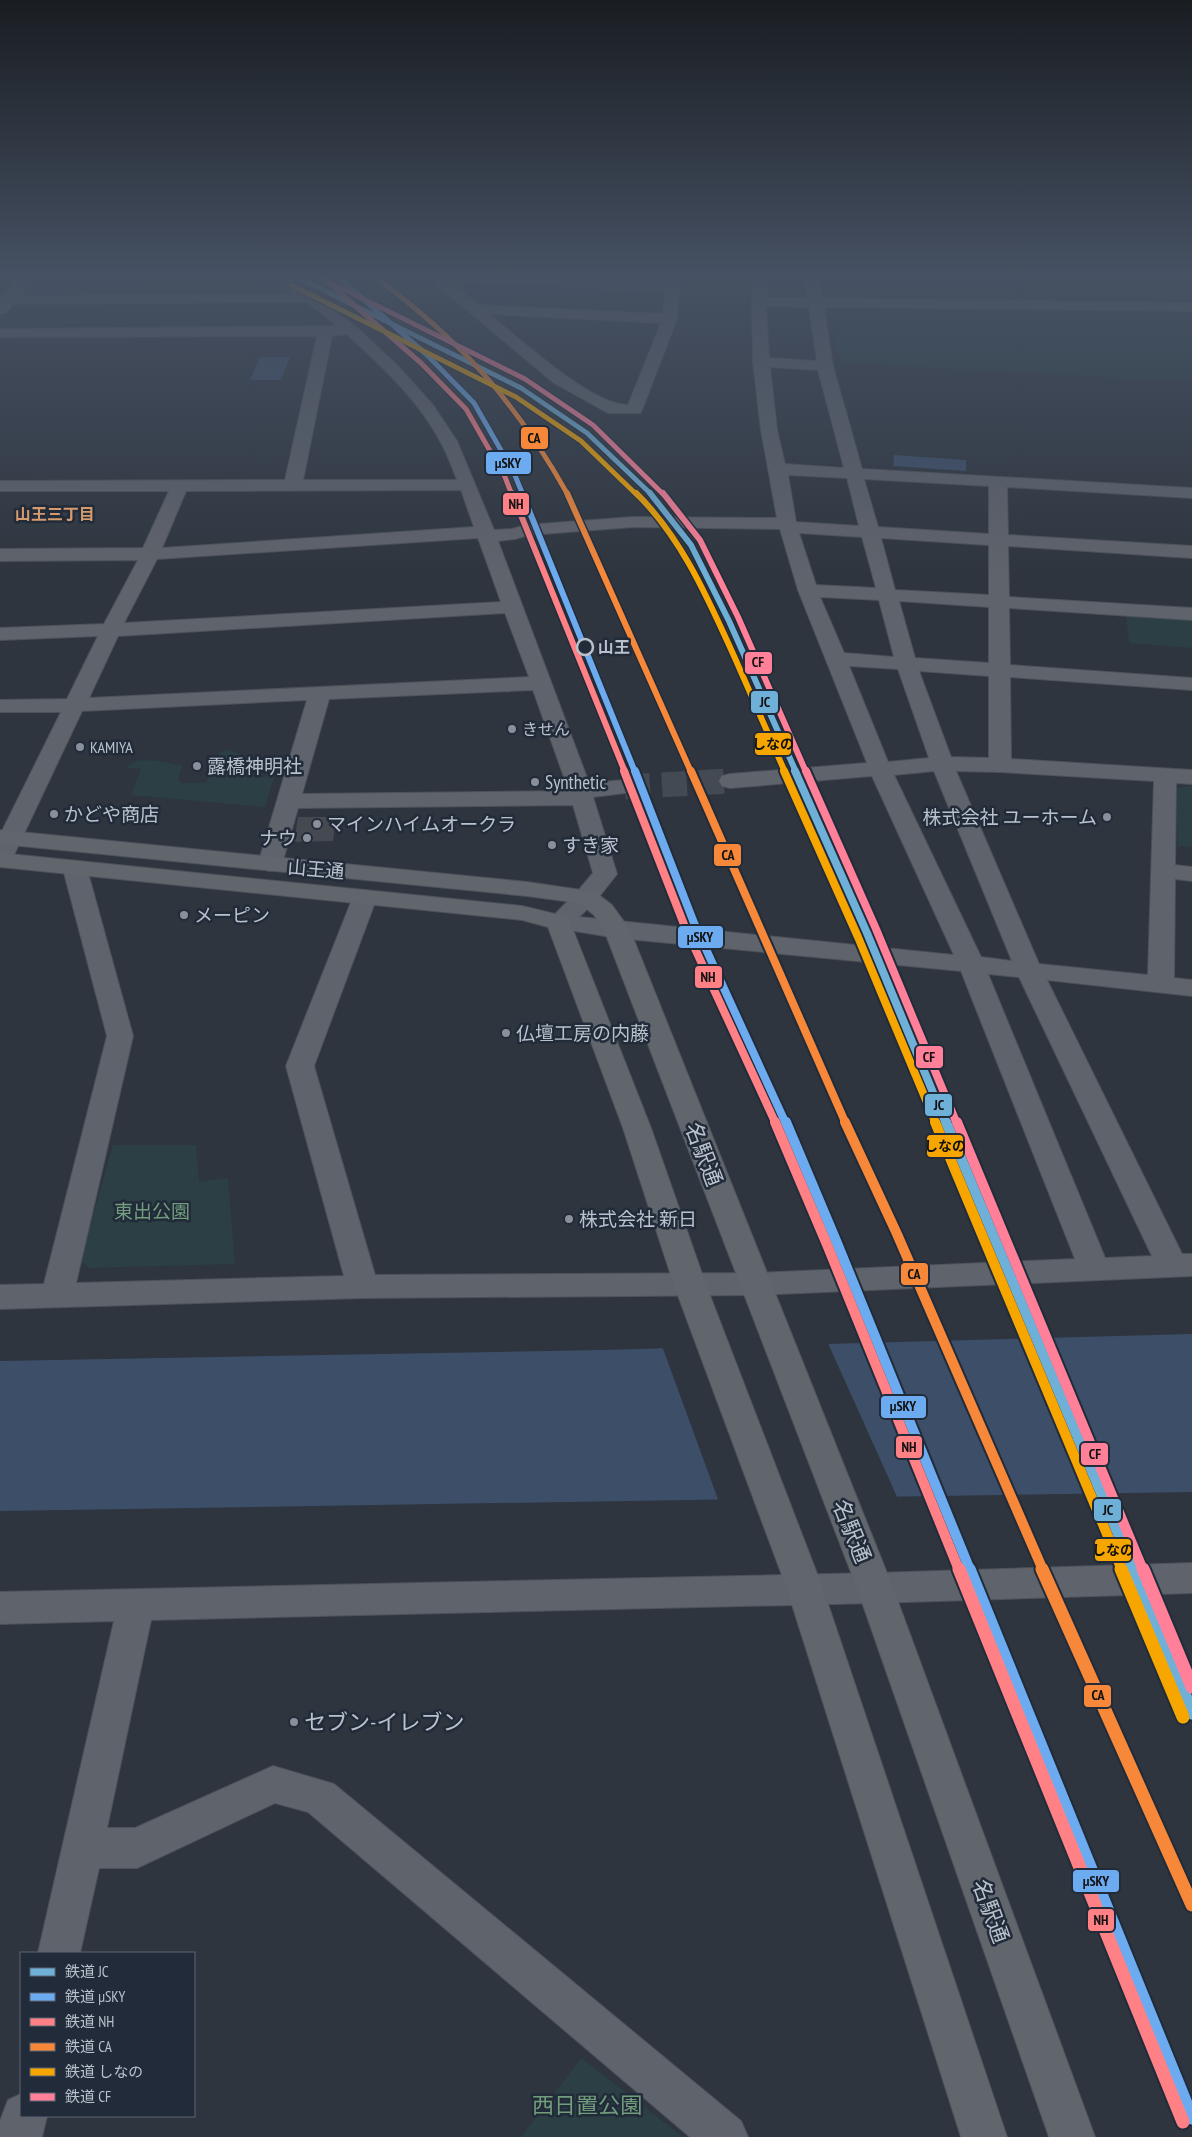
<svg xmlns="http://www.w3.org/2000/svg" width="1192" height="2137" viewBox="0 0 1192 2137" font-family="'PT Sans Narrow','Noto Sans JP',sans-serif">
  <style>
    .green { fill: #2b3f44 }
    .water { fill: #3d4e68 }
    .pier { fill: #2e353e }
    .building { fill: #454a52 }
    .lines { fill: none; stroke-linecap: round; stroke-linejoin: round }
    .minor-tunnel { stroke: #434a53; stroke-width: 25; stroke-dasharray: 25 12; stroke-linecap: butt }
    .minor-casing { stroke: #4d5158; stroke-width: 2 }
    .major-casing { stroke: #4c515a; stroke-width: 2 }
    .minor { fill: #5f636b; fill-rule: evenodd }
    .major { fill: #61666d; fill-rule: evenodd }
    .rail-1-far4-casing { stroke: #212b39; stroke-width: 7 }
    .rail-1-far3-casing { stroke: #212b39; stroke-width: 9 }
    .rail-1-far2-casing { stroke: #212b39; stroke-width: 12 }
    .rail-1-far1-casing { stroke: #212b39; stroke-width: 14 }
    .rail-1-casing { stroke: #212b39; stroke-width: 17 }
    .rail-2-far4-casing { stroke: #212b39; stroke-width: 7 }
    .rail-2-far3-casing { stroke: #212b39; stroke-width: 9 }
    .rail-2-far2-casing { stroke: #212b39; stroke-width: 12 }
    .rail-2-far1-casing { stroke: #212b39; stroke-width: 14 }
    .rail-2-casing { stroke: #212b39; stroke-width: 17 }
    .rail-3-far4-casing { stroke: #212b39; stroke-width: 7 }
    .rail-3-far3-casing { stroke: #212b39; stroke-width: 9 }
    .rail-3-far2-casing { stroke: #212b39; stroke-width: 12 }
    .rail-3-far1-casing { stroke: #212b39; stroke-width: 14 }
    .rail-3-casing { stroke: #212b39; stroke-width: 17 }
    .rail-4-far4-casing { stroke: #212b39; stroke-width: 7 }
    .rail-4-far3-casing { stroke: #212b39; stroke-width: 9 }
    .rail-4-far2-casing { stroke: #212b39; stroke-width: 12 }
    .rail-4-far1-casing { stroke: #212b39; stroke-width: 14 }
    .rail-4-casing { stroke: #212b39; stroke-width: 17 }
    .rail-5-far4-casing { stroke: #212b39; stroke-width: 7 }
    .rail-5-far3-casing { stroke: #212b39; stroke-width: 9 }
    .rail-5-far2-casing { stroke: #212b39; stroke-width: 12 }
    .rail-5-far1-casing { stroke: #212b39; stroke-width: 14 }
    .rail-5-casing { stroke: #212b39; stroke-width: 17 }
    .rail-6-far4-casing { stroke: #212b39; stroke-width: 7 }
    .rail-6-far3-casing { stroke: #212b39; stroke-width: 9 }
    .rail-6-far2-casing { stroke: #212b39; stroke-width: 12 }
    .rail-6-far1-casing { stroke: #212b39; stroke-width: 14 }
    .rail-6-casing { stroke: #212b39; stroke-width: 17 }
    .rail-1-far4 { stroke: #6fb0d8; stroke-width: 5 }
    .rail-1-far3 { stroke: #6fb0d8; stroke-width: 6 }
    .rail-1-far2 { stroke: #6fb0d8; stroke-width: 8 }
    .rail-1-far1 { stroke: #6fb0d8; stroke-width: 10 }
    .rail-1 { stroke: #6fb0d8; stroke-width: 13 }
    .rail-2-far4 { stroke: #6dabf0; stroke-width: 5 }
    .rail-2-far3 { stroke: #6dabf0; stroke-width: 6 }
    .rail-2-far2 { stroke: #6dabf0; stroke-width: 8 }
    .rail-2-far1 { stroke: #6dabf0; stroke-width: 10 }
    .rail-2 { stroke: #6dabf0; stroke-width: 13 }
    .rail-3-far4 { stroke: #ff8085; stroke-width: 5 }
    .rail-3-far3 { stroke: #ff8085; stroke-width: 6 }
    .rail-3-far2 { stroke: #ff8085; stroke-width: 8 }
    .rail-3-far1 { stroke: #ff8085; stroke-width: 10 }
    .rail-3 { stroke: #ff8085; stroke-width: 13 }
    .rail-4-far4 { stroke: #f78839; stroke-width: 5 }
    .rail-4-far3 { stroke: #f78839; stroke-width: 6 }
    .rail-4-far2 { stroke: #f78839; stroke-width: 8 }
    .rail-4-far1 { stroke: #f78839; stroke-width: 10 }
    .rail-4 { stroke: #f78839; stroke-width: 13 }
    .rail-5-far4 { stroke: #f7a600; stroke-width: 5 }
    .rail-5-far3 { stroke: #f7a600; stroke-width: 6 }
    .rail-5-far2 { stroke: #f7a600; stroke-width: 8 }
    .rail-5-far1 { stroke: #f7a600; stroke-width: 10 }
    .rail-5 { stroke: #f7a600; stroke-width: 13 }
    .rail-6-far4 { stroke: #ff8098; stroke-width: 5 }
    .rail-6-far3 { stroke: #ff8098; stroke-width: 6 }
    .rail-6-far2 { stroke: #ff8098; stroke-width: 8 }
    .rail-6-far1 { stroke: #ff8098; stroke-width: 10 }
    .rail-6 { stroke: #ff8098; stroke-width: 13 }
    .stop-dot { fill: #212b39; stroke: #bac1cd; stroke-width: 2.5 }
    .poi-dot { fill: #89909b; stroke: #212b39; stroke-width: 2 }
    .labels { text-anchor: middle; stroke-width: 5; stroke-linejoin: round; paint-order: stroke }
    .far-neighbourhood-label { font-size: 16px; font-weight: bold; fill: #d59b6d; stroke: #212b39 }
    .far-stop-label { font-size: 16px; font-weight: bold; fill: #bac1cd; stroke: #212b39; text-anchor: start }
    .far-poi-label { font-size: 16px; fill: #bac1cd; stroke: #212b39; text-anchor: start }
    .poi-label { font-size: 19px; fill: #bac1cd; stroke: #212b39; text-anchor: start }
    .street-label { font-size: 19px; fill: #bac1cd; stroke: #212b39 }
    .park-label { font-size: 19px; fill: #729d7c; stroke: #212b39 }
    .near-street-label { font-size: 22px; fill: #bac1cd; stroke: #212b39 }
    .near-poi-label { font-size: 22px; fill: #bac1cd; stroke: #212b39; text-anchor: start }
    .near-park-label { font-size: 22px; fill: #729d7c; stroke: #212b39 }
    .line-badge { stroke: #212b39; stroke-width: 2 }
    .pale-badge-label { font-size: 14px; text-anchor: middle; font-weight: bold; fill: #111 }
  </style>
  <rect width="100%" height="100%" fill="#2e353e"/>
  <path class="green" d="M38,276h131l-2,5h-36l-8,15h-98l-1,-2z
    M460,281l183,9 20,6 -2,18 -183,-7 -29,-24z
    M866,307l87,3h239v71l-349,-18 -3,-2 -13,-51z
    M1126,614l66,5v29l-63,-5z
    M227,750c18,4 20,8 26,26l4,2 8,-1 4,-12 9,-1 -13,43 -134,-12 10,-26 -15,-1c11,-14 40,-5 56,-3l-4,15 3,3h24c9,-10 6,-30 22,-33z
    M1192,786v61l-14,-1 -2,-58z
    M113,1145h83l3,37 29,-4 7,86 -146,4 -9,-7z
    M581,2058l102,79h-162z"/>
  <path class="water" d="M260,357h30l-9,23h-31z
    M894,455l72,5v11l-73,-5z
    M1192,1334v158l-1192,19v-150l601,-11z"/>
  <path class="pier" d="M827,1341l71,158 -179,3 -57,-156z"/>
  <path class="building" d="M298,817h38l-3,24 -39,1z"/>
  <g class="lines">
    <path class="minor-tunnel" d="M625,787l105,-6"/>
    <g class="minor-casing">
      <path id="minor" d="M21,276h14l-15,20 274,-2 -24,-18h16l69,50 43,40 35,39 24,36 37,89 18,-1 14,-4 107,-8 144,1 -16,-88 -8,-68 -1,-60 3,-26h14l-2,22h41l-3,-22h14l3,22 370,5v8l-368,-4 9,59 29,103 330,19v10l-185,-11 1,48 184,11v12l-184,-12 1,51 183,11v12l-183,-12 1,57 182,13v12l-182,-13 1,82 181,11v14l-16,-1 -1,82 17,2v14l-17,-2 -1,99 18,2v16l-145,-16 135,274h10v22l-438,19 -391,3 -363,11v-24l44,-1 63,-248 -44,-167 3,-5 9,-2 9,2 3,5 46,167 -57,247 268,-7 -58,-210 67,-169 3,-5 9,-2 9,2 3,5 -63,169 61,209 379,-2 321,-14 -114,-288 -344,-33 -67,-11 -3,-5 30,-30 16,-19 -20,-68 -275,3 -16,56 -4,5 -8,2 -8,-2 -4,-5 49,-164 -225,11 -70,148 -4,5 -8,2v-31l61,-123h-61v-12l67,-1 31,-63 -98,4v-12l104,-4 34,-64 -138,1v-12l143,-1 26,-57h-169v-10l285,-1 32,-144 -317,1v-8l337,-3 -30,-24 -294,2 -7,9 -6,1v-18h5zM766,306l43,1 8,54 -48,-3zM347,334c34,32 71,65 93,107 7,12 12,26 17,39h-154l29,-144zM770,367l48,3 26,98 -59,-4 -8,-34zM788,475l59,3 12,48 -63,-4zM864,479l125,7v48l-111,-7zM461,490l13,37 -312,21 24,-57zM633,527l147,2 18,61 69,173 -137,11 -8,2 -3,5 3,5 8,2 142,-12 82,179 -375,-38 16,-15 22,-28 -24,-77 40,-5 3,-5 -3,-5 -8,-2 -36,3 -91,-242 17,-2 14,-4zM799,533l63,4 14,51 -60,-3zM478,538l23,64 -377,21 33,-64zM881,538l108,7v50l-94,-5zM820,597l59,3 15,57 -50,-4zM899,601l90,6v56l-74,-5zM505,613l24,64 -440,21 29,-62zM849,666l49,3 31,89 -41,4zM919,671l70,5v82l-38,-1zM533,690l36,101 -267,3 27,-95zM934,771l78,190 -31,-4 -87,-182zM956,771l44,1 154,9 -6,194 -109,-11zM988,974l31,3 133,279 -47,2z
        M435,276h92l140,7 2,-7h14l-4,11 -2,32 -35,91 -2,3h-32l-54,-30 -116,-97zM450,280l215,11 -2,23 -185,-9zM489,314l172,9 -33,82c-37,0 -109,-67 -139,-91z
        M1192,1563v30l-317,10 -724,17 -44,208h28l138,-62 61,18 407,337 7,16h-58l-382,-325 -33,-9 -138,65h-38l-19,85h-42l76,-332 -114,3v-32l875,-19z
        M21,2094v22h26l-5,21h-42v-16l8,-21z"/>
    </g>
    <g class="major-casing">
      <path id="major" d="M0,830l527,52 68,10 17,13 18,25 263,658 202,549h-46l-192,-549 -253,-658 -10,-15 -15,-12 -52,-7 -527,-52z
        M0,853l522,53 46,11 83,211 55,157 117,304 184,548h-46l-174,-548 -113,-304 -51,-157 -75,-201 -26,-7 -522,-53z"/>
    </g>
    <use href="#minor" class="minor"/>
    <use href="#major" class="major"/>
    <g class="rail-1-far4-casing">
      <path id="rail-1-far4" d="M295,276l226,112 66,45 65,62"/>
    </g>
    <g class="rail-1-far3-casing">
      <path id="rail-1-far3" d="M650,493l41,52 38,76 67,151"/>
    </g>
    <g class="rail-1-far2-casing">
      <path id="rail-1-far2" d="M795,771l72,162 79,191"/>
    </g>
    <g class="rail-1-far1-casing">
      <path id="rail-1-far1" d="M946,1122l187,448"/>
    </g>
    <g class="rail-1-casing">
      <path id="rail-1" d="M1132,1569l60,144"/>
    </g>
    <g class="rail-2-far4-casing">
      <path id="rail-2-far4" d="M337,276l91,80 46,47 40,70 9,22"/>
    </g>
    <g class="rail-2-far3-casing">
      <path id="rail-2-far3" d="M522,493l113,279"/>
    </g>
    <g class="rail-2-far2-casing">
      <path id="rail-2-far2" d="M635,771l59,152 92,201"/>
    </g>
    <g class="rail-2-far1-casing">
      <path id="rail-2-far1" d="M786,1122l51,121 133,327"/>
    </g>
    <g class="rail-2-casing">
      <path id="rail-2" d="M969,1569l223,549"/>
    </g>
    <g class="rail-3-far4-casing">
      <path id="rail-3-far4" d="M330,284l91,79 45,46 39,68 7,18"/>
    </g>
    <g class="rail-3-far3-casing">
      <path id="rail-3-far3" d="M512,493l113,279"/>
    </g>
    <g class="rail-3-far2-casing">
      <path id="rail-3-far2" d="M624,771l61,156 91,197"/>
    </g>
    <g class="rail-3-far1-casing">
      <path id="rail-3-far1" d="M775,1122l53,125 131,323"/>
    </g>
    <g class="rail-3-casing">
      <path id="rail-3" d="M959,1569l224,553"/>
    </g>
    <g class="rail-4-far4-casing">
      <path id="rail-4-far4" d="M374,276c86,64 141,124 194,219"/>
    </g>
    <g class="rail-4-far3-casing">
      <path id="rail-4-far3" d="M567,493l124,279"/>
    </g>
    <g class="rail-4-far2-casing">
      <path id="rail-4-far2" d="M691,771l155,353"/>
    </g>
    <g class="rail-4-far1-casing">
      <path id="rail-4-far1" d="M845,1122l52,112 146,336"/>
    </g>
    <g class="rail-4-casing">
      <path id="rail-4" d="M1042,1569l150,336"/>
    </g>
    <g class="rail-5-far4-casing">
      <path id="rail-5-far4" d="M291,285l225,112 65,44 56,54"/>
    </g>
    <g class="rail-5-far3-casing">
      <path id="rail-5-far3" d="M636,493c46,45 72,106 98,163 17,39 34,77 51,116"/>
    </g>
    <g class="rail-5-far2-casing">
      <path id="rail-5-far2" d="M784,771l74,166 78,187"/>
    </g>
    <g class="rail-5-far1-casing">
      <path id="rail-5-far1" d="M935,1122l187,448"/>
    </g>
    <g class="rail-5-casing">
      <path id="rail-5" d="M1121,1569l62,148"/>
    </g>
    <g class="rail-6-far4-casing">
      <path id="rail-6-far4" d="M317,276l208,103 68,46 71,70"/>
    </g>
    <g class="rail-6-far3-casing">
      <path id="rail-6-far3" d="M663,493l37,47 38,77 68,155"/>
    </g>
    <g class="rail-6-far2-casing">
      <path id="rail-6-far2" d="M806,771l70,158 81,195"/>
    </g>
    <g class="rail-6-far1-casing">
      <path id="rail-6-far1" d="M957,1122l186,448"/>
    </g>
    <g class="rail-6-casing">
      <path id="rail-6" d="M1143,1569l49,118"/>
    </g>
    <use href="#rail-1-far4" class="rail-1-far4"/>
    <use href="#rail-1-far3" class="rail-1-far3"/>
    <use href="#rail-1-far2" class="rail-1-far2"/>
    <use href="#rail-1-far1" class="rail-1-far1"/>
    <use href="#rail-1" class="rail-1"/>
    <use href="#rail-2-far4" class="rail-2-far4"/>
    <use href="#rail-2-far3" class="rail-2-far3"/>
    <use href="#rail-2-far2" class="rail-2-far2"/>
    <use href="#rail-2-far1" class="rail-2-far1"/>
    <use href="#rail-2" class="rail-2"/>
    <use href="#rail-3-far4" class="rail-3-far4"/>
    <use href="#rail-3-far3" class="rail-3-far3"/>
    <use href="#rail-3-far2" class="rail-3-far2"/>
    <use href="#rail-3-far1" class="rail-3-far1"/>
    <use href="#rail-3" class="rail-3"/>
    <use href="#rail-4-far4" class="rail-4-far4"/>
    <use href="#rail-4-far3" class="rail-4-far3"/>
    <use href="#rail-4-far2" class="rail-4-far2"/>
    <use href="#rail-4-far1" class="rail-4-far1"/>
    <use href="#rail-4" class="rail-4"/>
    <use href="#rail-5-far4" class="rail-5-far4"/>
    <use href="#rail-5-far3" class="rail-5-far3"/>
    <use href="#rail-5-far2" class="rail-5-far2"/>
    <use href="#rail-5-far1" class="rail-5-far1"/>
    <use href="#rail-5" class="rail-5"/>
    <use href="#rail-6-far4" class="rail-6-far4"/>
    <use href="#rail-6-far3" class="rail-6-far3"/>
    <use href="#rail-6-far2" class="rail-6-far2"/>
    <use href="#rail-6-far1" class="rail-6-far1"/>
    <use href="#rail-6" class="rail-6"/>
  </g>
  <linearGradient id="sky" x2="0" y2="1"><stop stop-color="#191d22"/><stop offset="0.48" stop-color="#465163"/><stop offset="1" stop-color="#465163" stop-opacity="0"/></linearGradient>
  <rect width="1192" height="575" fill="url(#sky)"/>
  <circle class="stop-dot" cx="585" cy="647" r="8"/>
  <g class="poi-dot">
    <circle cx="512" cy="729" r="5"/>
    <circle cx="80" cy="747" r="5"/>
    <circle cx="197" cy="766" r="5"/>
    <circle cx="535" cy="782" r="5"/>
    <circle cx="54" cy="814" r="5"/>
    <circle cx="1107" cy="817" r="5"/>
    <circle cx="317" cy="824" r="5"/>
    <circle cx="307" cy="838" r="5"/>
    <circle cx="552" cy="845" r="5"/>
    <circle cx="184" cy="915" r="5"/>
    <circle cx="506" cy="1033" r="5"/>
    <circle cx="569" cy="1219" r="5"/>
    <circle cx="294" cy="1722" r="5"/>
  </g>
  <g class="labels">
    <g class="far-neighbourhood-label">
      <text x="55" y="520">山王三丁目</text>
    </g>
    <g class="far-stop-label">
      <text x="598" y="653">山王</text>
    </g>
    <g class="far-poi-label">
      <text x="522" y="735">きせん</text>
      <text x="90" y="753">KAMIYA</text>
    </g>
    <g class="poi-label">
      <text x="207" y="773">露橋神明社</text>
      <text x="545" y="789">Synthetic</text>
      <text x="64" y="821">かどや商店</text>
      <text x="1097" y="824" text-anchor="end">株式会社 ユーホーム</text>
      <text x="327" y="831">マインハイムオークラ</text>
      <text x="297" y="845" text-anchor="end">ナウ</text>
      <text x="562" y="852">すき家</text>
      <text x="194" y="922">メーピン</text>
      <text x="516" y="1040">仏壇工房の内藤</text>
      <text x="579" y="1226">株式会社 新日</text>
    </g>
    <g class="street-label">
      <text transform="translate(316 869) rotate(5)" y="7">山王通</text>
    </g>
    <g class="park-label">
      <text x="152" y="1218">東出公園</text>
    </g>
    <g class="near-street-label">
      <text transform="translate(704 1154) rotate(69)" y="8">名駅通</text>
      <text transform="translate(852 1531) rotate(68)" y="8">名駅通</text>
      <text transform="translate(991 1911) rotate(70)" y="8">名駅通</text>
    </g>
    <g class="near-poi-label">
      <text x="304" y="1730">セブン-イレブン</text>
    </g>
    <g class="near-park-label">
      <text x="587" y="2113">西日置公園</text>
    </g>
  </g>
  <g class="line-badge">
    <rect x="520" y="426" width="29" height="24" rx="5" fill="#f78839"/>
    <rect x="485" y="451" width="47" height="24" rx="5" fill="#6dabf0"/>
    <rect x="502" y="492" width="28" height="24" rx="5" fill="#ff8085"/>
    <rect x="744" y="651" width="29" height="24" rx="5" fill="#ff8098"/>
    <rect x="750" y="690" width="29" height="24" rx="5" fill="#6fb0d8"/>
    <rect x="754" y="732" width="38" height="24" rx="5" fill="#f7a600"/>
    <rect x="713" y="843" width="29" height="24" rx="5" fill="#f78839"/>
    <rect x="677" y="925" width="47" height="24" rx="5" fill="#6dabf0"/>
    <rect x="694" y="965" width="29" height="24" rx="5" fill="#ff8085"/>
    <rect x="915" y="1045" width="29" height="24" rx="5" fill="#ff8098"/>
    <rect x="924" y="1093" width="29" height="24" rx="5" fill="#6fb0d8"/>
    <rect x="926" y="1134" width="38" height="24" rx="5" fill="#f7a600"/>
    <rect x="900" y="1262" width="29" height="24" rx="5" fill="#f78839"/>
    <rect x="880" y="1395" width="47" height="24" rx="5" fill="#6dabf0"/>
    <rect x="895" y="1435" width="28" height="24" rx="5" fill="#ff8085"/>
    <rect x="1080" y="1442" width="29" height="24" rx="5" fill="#ff8098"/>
    <rect x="1093" y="1498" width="29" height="24" rx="5" fill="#6fb0d8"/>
    <rect x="1094" y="1538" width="38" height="24" rx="5" fill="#f7a600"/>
    <rect x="1083" y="1684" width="29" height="24" rx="5" fill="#f78839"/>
    <rect x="1072" y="1869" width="48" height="24" rx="5" fill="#6dabf0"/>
    <rect x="1087" y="1908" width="28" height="24" rx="5" fill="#ff8085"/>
  </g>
  <g class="pale-badge-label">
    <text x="534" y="443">CA</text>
    <text x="508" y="468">μSKY</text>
    <text x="516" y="509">NH</text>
    <text x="758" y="667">CF</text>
    <text x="765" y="707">JC</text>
    <text x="773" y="749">しなの</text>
    <text x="728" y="860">CA</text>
    <text x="700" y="942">μSKY</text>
    <text x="708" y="982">NH</text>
    <text x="929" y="1062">CF</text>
    <text x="939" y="1110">JC</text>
    <text x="945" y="1151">しなの</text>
    <text x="914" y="1279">CA</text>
    <text x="903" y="1411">μSKY</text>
    <text x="909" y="1452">NH</text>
    <text x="1095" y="1459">CF</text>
    <text x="1108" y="1515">JC</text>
    <text x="1113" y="1555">しなの</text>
    <text x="1098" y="1700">CA</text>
    <text x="1096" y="1886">μSKY</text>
    <text x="1101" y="1925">NH</text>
  </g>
  <rect x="20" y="1952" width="175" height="165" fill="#212b39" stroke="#5e6774"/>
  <rect x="30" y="1968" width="25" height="8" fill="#6fb0d8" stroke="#5e6774"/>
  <text x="65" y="1977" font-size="15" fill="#bac1cd">鉄道 JC</text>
  <rect x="30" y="1993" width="25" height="8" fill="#6dabf0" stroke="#5e6774"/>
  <text x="65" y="2002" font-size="15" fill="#bac1cd">鉄道 μSKY</text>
  <rect x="30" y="2018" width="25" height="8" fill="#ff8085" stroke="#5e6774"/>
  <text x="65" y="2027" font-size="15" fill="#bac1cd">鉄道 NH</text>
  <rect x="30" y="2043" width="25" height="8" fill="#f78839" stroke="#5e6774"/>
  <text x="65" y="2052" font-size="15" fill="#bac1cd">鉄道 CA</text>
  <rect x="30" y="2068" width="25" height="8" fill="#f7a600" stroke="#5e6774"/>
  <text x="65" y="2077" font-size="15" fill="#bac1cd">鉄道 しなの</text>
  <rect x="30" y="2093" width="25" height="8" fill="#ff8098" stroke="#5e6774"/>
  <text x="65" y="2102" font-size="15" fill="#bac1cd">鉄道 CF</text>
</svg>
